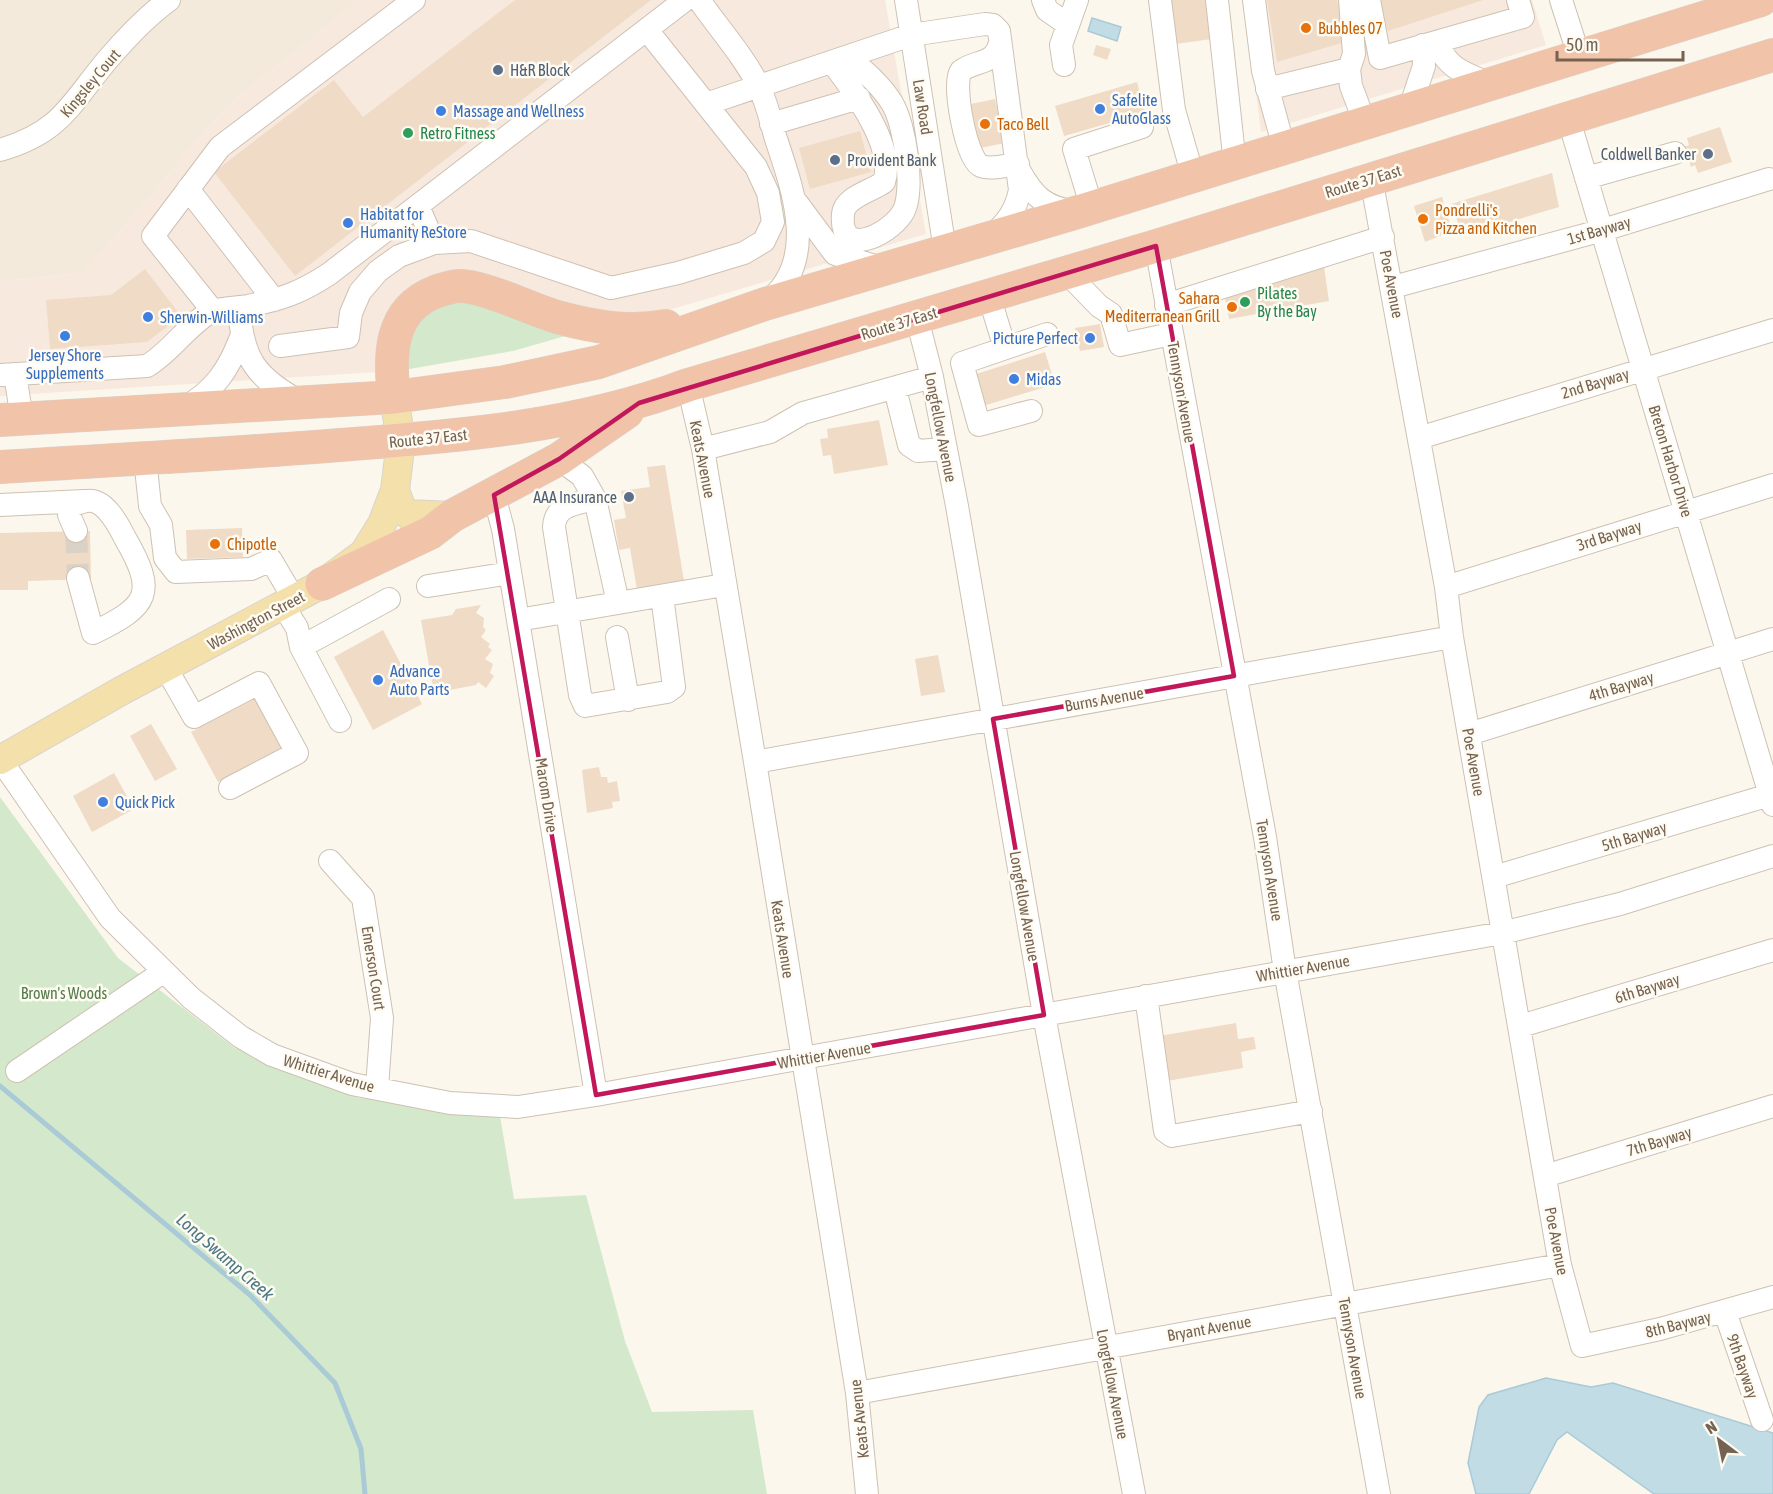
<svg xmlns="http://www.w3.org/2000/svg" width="1773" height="1494" viewBox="0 0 1773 1494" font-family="'Asap Condensed',sans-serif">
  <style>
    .residential { fill: #f3eadb }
    .commercial { fill: #f8e9df }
    .green { fill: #d4e9cb }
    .water { fill: #c2dce5; stroke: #a9cad6; stroke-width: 1.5 }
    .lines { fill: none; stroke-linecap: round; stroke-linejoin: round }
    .stream { stroke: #a9cad6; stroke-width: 5 }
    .building { fill: #efdbc6 }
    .minor-tunnel { stroke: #dad2c6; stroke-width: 22; stroke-dasharray: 22 11; stroke-linecap: butt }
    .minor-casing { stroke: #cec1b2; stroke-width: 24 }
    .major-casing { stroke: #d9d3ce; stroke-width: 30 }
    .highway-casing { stroke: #d9d3ce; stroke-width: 34 }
    .minor { stroke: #fff; stroke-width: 22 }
    .major { stroke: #f4e0ab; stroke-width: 28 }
    .highway { stroke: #f1c3a9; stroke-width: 33 }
    .marked { fill: none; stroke: #c2185b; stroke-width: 4.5; stroke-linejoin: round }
    .food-dot { fill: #e8710a; stroke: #fefbf3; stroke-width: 2 }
    .service-dot { fill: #5c6f8a; stroke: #fefbf3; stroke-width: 2 }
    .shop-dot { fill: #3f7fe0; stroke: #fefbf3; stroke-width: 2 }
    .leisure-dot { fill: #2e9e5b; stroke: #fefbf3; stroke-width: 2 }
    .labels { text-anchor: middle; stroke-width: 5; stroke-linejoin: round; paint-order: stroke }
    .food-label { font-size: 16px; fill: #c56008; stroke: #fefbf3; text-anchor: start }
    .service-label { font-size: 16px; fill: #4e5e75; stroke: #fefbf3; text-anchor: start }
    .street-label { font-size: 16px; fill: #766250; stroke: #fefbf3 }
    .shop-label { font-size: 16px; fill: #366cbe; stroke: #fefbf3; text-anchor: start }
    .leisure-label { font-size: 16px; fill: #27864d; stroke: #fefbf3; text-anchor: start }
    .park-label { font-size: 16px; fill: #537b49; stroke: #fefbf3 }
    .water-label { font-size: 18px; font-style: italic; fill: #4b7787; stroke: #fefbf3 }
  </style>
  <rect width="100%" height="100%" fill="#fcf7ed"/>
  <path class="residential" d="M0,0h359l-133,107 -141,165 -85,10z"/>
  <path class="commercial" d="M359,0h526l41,234 -284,84 -264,54 -378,24v-114l85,-10 141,-165z
    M1244,0h288l14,45 -285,87z"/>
  <path class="green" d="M470,300l99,35 -56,16 -109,19 6,-41 32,-26z
    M0,797l118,161 117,90 124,50 140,12 15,89 72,-4 39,146 27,71 101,-2 14,84h-767z"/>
  <path class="water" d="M1092,18l29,9 -4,14 -29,-10z
    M1546,1378l45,9 22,-4 160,50v61h-119l-87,-62 -10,8 -28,54h-53l-8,-31 11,-56 9,-12z"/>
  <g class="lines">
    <path class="stream" d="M0,1086l250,209 85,88 26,66 4,45"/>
  </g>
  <path class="building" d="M515,0h136l-356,276 -81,-104 120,-92 29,37z
    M1170,0h38l4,39 -37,5z
    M1267,0h70l8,42 -68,20z
    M1379,0h104l-95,31z
    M1096,45l15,4 -4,11 -14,-5z
    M1137,82l8,31 -81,23 -9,-30z
    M995,99l10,44 -30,6 -9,-44z
    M1720,127l12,35 -34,11 -3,-8 -4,2 -7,-20 5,-2 -2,-7z
    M860,131l11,41 -61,17 -11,-41z
    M1552,173l7,34 -96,29 -12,-32z
    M1442,197l10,34 -27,11 -11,-36z
    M1324,267l5,34 -100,18 -4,-22z
    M145,269l36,47 -34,26 -97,7 -4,-49 65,-5z
    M1100,324l4,23 -24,4 -5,-23z
    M1045,352l10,32 -72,22 -10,-31z
    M879,420l9,45 -54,9 -3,-19 -8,1 -3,-17 8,-1 -1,-9z
    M665,465l19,116 -47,9 -7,-42 -11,2 -5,-30 12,-2 -5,-27 29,-4 -3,-20z
    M242,528l1,29 -56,2 -1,-29z
    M90,531l1,48 -63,2v9h-28v-57z
    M481,605l-5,8 8,5 -1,9 3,3 -5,7 9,7 -2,3 4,3 -7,9 8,5 -3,9 4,3 -8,12 -8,-6 -2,3 -42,8 -13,-73 31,-5 4,-6z
    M383,630l39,74 -49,26 -39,-73z
    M938,655l7,37 -24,4 -6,-37z
    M258,697l27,50 -67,35 -27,-50z
    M151,724l26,45 -22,12 -25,-45z
    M599,767l2,10h6l1,6 9,-2 3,20 -8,1 1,6 -26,5 -5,-43z
    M114,773l20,36 -42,23 -19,-36z
    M1236,1023l2,16 16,-2 2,12 -15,3 2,16 -76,13 -8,-45z"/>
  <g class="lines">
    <path class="minor-tunnel" d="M76,531l2,47"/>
    <g class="minor-casing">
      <path id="minor" d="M699,0c18,26 47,59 60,87 8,16 12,35 17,52 17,51 43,122 -8,162
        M906,0l39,250
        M1043,0l4,10 20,14
        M1160,0l14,110 19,66
        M1217,0l18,164
        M1254,0l9,71 21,77
        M1350,0l4,54 -5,15 2,17 14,37
        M1369,0l11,58 143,-41 -5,-17
        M1561,0l18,56
        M1000,42c-5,24 -23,17 -39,29 -9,12 5,89 20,95 10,4 27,-1 37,-2
        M1436,42c13,28 27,30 54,42
        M832,62c21,28 64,84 52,120 -12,9 -40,15 -41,32 -4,45 44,22 59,0 14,-21 3,-90 -10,-111 -11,-18 -28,-32 -44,-46
        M1064,65l-3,-20 16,-45
        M1267,89l82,-20
        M706,104l205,-69 74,-11 8,1 6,6 21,159c-4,20 -13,33 -29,46
        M1410,108l14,-42 -1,-21
        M1568,117l205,688
        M771,124l88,-26
        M0,150c63,-18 71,-48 109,-92 18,-21 38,-42 60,-58
        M1019,170c15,27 26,38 58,42
        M1371,178l75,409 6,50 108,628 22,81 78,-17 113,-32
        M1586,178l89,-25
        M188,189l86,111
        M797,203l38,51 47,14
        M418,206l16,37
        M1092,208l-18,-59 68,-22
        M1156,246l109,591 20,134 94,523
        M1066,272l33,34 12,8 9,31 51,-11
        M1393,287l210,-57 166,-51
        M989,296l16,52
        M1166,305l217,-68
        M239,307c3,52 17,71 62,95
        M213,311l-60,-75 67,-89 194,-147
        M917,318l15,59 25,129 87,509 90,479
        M280,346l68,-9 3,-24 9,-21 18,-21 21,-15 35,-13 37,-2 140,47 67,-15 66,-20 20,-12 9,-19 -5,-29 -12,-26 -109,-137
        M15,374l7,45
        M0,375l147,-9c25,-15 41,-42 64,-54 10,-5 26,-4 37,-6 34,-7 52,-13 81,-32l356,-274
        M688,385l15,64 52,313 102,631 10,101
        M895,389l14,56 9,6 26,-2
        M183,408c31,-16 46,-39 58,-71
        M1031,411l-52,14 -17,-62 85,-29
        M1419,438l354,-108
        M703,449l67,-17 33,-19 129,-36
        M145,458l5,48 11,19 4,33 11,14 75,-3 20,-9 23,39
        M559,459l23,17 13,23
        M494,495l9,34 93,566
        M0,505l84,-4
        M76,531l-7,-16v-8c8,-3 18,-9 27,-5 13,5 23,24 29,36 32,55 24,68 -32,95l-15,-55
        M428,586l82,-13
        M1446,587l327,-102
        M618,603l106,-18
        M283,605l14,23 4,19 39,74
        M518,620l100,-17 -23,-104c-18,5 -40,5 -41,28l26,168 5,11 82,-14 7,-5 -12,-91
        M617,637l11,63
        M301,647l88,-48
        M166,668l28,49 65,-34 38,70 -67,35
        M1469,734l304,-95
        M0,759l110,159 81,80 50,39 31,18 80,29 98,19 68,4 78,-12 906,-162 118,-29 153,-48
        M755,762l697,-125
        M330,861l33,37 19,120 -5,70
        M1494,877l279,-83
        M1146,996l19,135 7,5 139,-25
        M1521,1026l252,-76
        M17,1071l146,-99
        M1545,1176l228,-70
        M1725,1312l37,108
        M857,1393l703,-128"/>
    </g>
    <g class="major-casing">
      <path id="major" d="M395,490l6,17 6,7 45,2
        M0,760l121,-69 201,-107 42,-31 18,-29 13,-34 6,-49 -7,-44"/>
    </g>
    <g class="highway-casing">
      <path id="highway" d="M394,397c-5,-41 -5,-87 41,-105 11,-4 23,-8 35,-5 30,6 58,21 87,30 37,10 71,16 109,9
        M0,420l394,-23 111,-15 94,-20 166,-58 313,-92 683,-212
        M0,467c113,-7 227,-13 340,-22 118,-9 237,-18 348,-60l468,-139 617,-191
        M322,584l108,-51 22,-17 107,-57 68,-47"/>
    </g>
    <use href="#minor" class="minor"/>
    <use href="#major" class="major"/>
    <use href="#highway" class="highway"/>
  </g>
  <path class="marked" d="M1156,246l78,430 -241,43 51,296 -448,80 -102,-600 65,-36 80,-56z"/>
  <g class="food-dot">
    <circle cx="1306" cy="28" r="6"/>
    <circle cx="985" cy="124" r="6"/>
    <circle cx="1423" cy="219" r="6"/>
    <circle cx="1232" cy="307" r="6"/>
    <circle cx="215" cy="544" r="6"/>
  </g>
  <g class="service-dot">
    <circle cx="498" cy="70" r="6"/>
    <circle cx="1708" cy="154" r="6"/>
    <circle cx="835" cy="160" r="6"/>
    <circle cx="629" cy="497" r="6"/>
  </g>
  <g class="shop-dot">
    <circle cx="1100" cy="109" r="6"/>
    <circle cx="441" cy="111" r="6"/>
    <circle cx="348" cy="223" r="6"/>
    <circle cx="148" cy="317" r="6"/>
    <circle cx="65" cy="336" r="6"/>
    <circle cx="1090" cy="338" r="6"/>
    <circle cx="1014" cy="379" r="6"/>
    <circle cx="378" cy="680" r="6"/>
    <circle cx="103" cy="802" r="6"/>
  </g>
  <g class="leisure-dot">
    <circle cx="408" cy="133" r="6"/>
    <circle cx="1245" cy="302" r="6"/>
  </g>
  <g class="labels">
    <g class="food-label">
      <text x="1318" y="34">Bubbles 07</text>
      <text x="997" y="130">Taco Bell</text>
      <text x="1435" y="216">Pondrelli's<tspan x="1435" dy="18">Pizza and Kitchen</tspan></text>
      <text x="1220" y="304" text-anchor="end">Sahara<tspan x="1220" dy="18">Mediterranean Grill</tspan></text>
      <text x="227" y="550">Chipotle</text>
    </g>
    <g class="service-label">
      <text x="510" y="76">H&amp;R Block</text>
      <text x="1696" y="160" text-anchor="end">Coldwell Banker</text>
      <text x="847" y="166">Provident Bank</text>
      <text x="617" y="503" text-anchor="end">AAA Insurance</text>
    </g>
    <g class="street-label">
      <text transform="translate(90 83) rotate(-50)" y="6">Kingsley Court</text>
      <text transform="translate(923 107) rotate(81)" y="6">Law Road</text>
      <text transform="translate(1363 181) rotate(-17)" y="6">Route 37 East</text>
      <text transform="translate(1599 230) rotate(-16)" y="6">1st Bayway</text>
      <text transform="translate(1392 284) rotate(79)" y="6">Poe Avenue</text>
      <text transform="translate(899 323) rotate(-17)" y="6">Route 37 East</text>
      <text transform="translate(1595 383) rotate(-17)" y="6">2nd Bayway</text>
      <text transform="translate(1182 392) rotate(80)" y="6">Tennyson Avenue</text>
      <text transform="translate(941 427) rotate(79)" y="6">Longfellow Avenue</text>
      <text transform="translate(428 438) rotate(-6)" y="6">Route 37 East</text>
      <text transform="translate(703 459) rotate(79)" y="6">Keats Avenue</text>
      <text transform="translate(1671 461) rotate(73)" y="6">Breton Harbor Drive</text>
      <text transform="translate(1609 535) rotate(-18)" y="6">3rd Bayway</text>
      <text transform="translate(256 620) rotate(-28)" y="6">Washington Street</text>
      <text transform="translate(1621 686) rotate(-17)" y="6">4th Bayway</text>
      <text transform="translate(1104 699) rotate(-10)" y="6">Burns Avenue</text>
      <text transform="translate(1474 762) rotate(80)" y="6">Poe Avenue</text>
      <text transform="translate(547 795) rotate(81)" y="6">Marom Drive</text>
      <text transform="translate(1634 836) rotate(-17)" y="6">5th Bayway</text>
      <text transform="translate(1270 870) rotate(81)" y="6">Tennyson Avenue</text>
      <text transform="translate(1025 906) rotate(80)" y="6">Longfellow Avenue</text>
      <text transform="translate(783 939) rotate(81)" y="6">Keats Avenue</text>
      <text transform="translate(374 968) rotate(81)" y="6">Emerson Court</text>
      <text transform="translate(1303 968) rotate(-10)" y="6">Whittier Avenue</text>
      <text transform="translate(1647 988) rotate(-17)" y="6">6th Bayway</text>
      <text transform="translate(824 1055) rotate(-10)" y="6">Whittier Avenue</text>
      <text transform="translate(329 1073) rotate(17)" y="6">Whittier Avenue</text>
      <text transform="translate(1659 1141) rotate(-17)" y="6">7th Bayway</text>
      <text transform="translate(1557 1241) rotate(79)" y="6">Poe Avenue</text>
      <text transform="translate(1678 1324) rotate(-14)" y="6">8th Bayway</text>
      <text transform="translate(1209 1328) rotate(-10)" y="6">Bryant Avenue</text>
      <text transform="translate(1353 1348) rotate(80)" y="6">Tennyson Avenue</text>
      <text transform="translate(1743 1366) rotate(71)" y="6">9th Bayway</text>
      <text transform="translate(1113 1384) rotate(79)" y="6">Longfellow Avenue</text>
      <text transform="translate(859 1419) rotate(-96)" y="6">Keats Avenue</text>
    </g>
    <g class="shop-label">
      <text x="1112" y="106">Safelite<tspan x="1112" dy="18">AutoGlass</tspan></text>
      <text x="453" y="117">Massage and Wellness</text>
      <text x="360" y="220">Habitat for<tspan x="360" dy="18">Humanity ReStore</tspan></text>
      <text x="160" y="323">Sherwin-Williams</text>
      <text x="1078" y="344" text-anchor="end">Picture Perfect</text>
      <text x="65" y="361" text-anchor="middle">Jersey Shore<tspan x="65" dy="18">Supplements</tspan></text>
      <text x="1026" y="385">Midas</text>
      <text x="390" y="677">Advance<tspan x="390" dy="18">Auto Parts</tspan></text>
      <text x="115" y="808">Quick Pick</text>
    </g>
    <g class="leisure-label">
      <text x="420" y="139">Retro Fitness</text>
      <text x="1257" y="299">Pilates<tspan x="1257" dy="18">By the Bay</tspan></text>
    </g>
    <g class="park-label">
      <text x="64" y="999">Brown's Woods</text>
    </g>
    <g class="water-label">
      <text transform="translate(225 1257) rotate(41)" y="6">Long Swamp Creek</text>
    </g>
  </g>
  <g transform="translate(1719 1440) rotate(328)" stroke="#fefbf3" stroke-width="4.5" paint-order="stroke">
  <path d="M0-4.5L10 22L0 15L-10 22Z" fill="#766250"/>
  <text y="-9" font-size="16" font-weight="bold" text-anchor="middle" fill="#766250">N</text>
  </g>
  <path d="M1557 51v9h126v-9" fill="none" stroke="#766250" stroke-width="3"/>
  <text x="1566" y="51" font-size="18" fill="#766250" stroke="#fefbf3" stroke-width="4.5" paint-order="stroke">50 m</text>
</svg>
